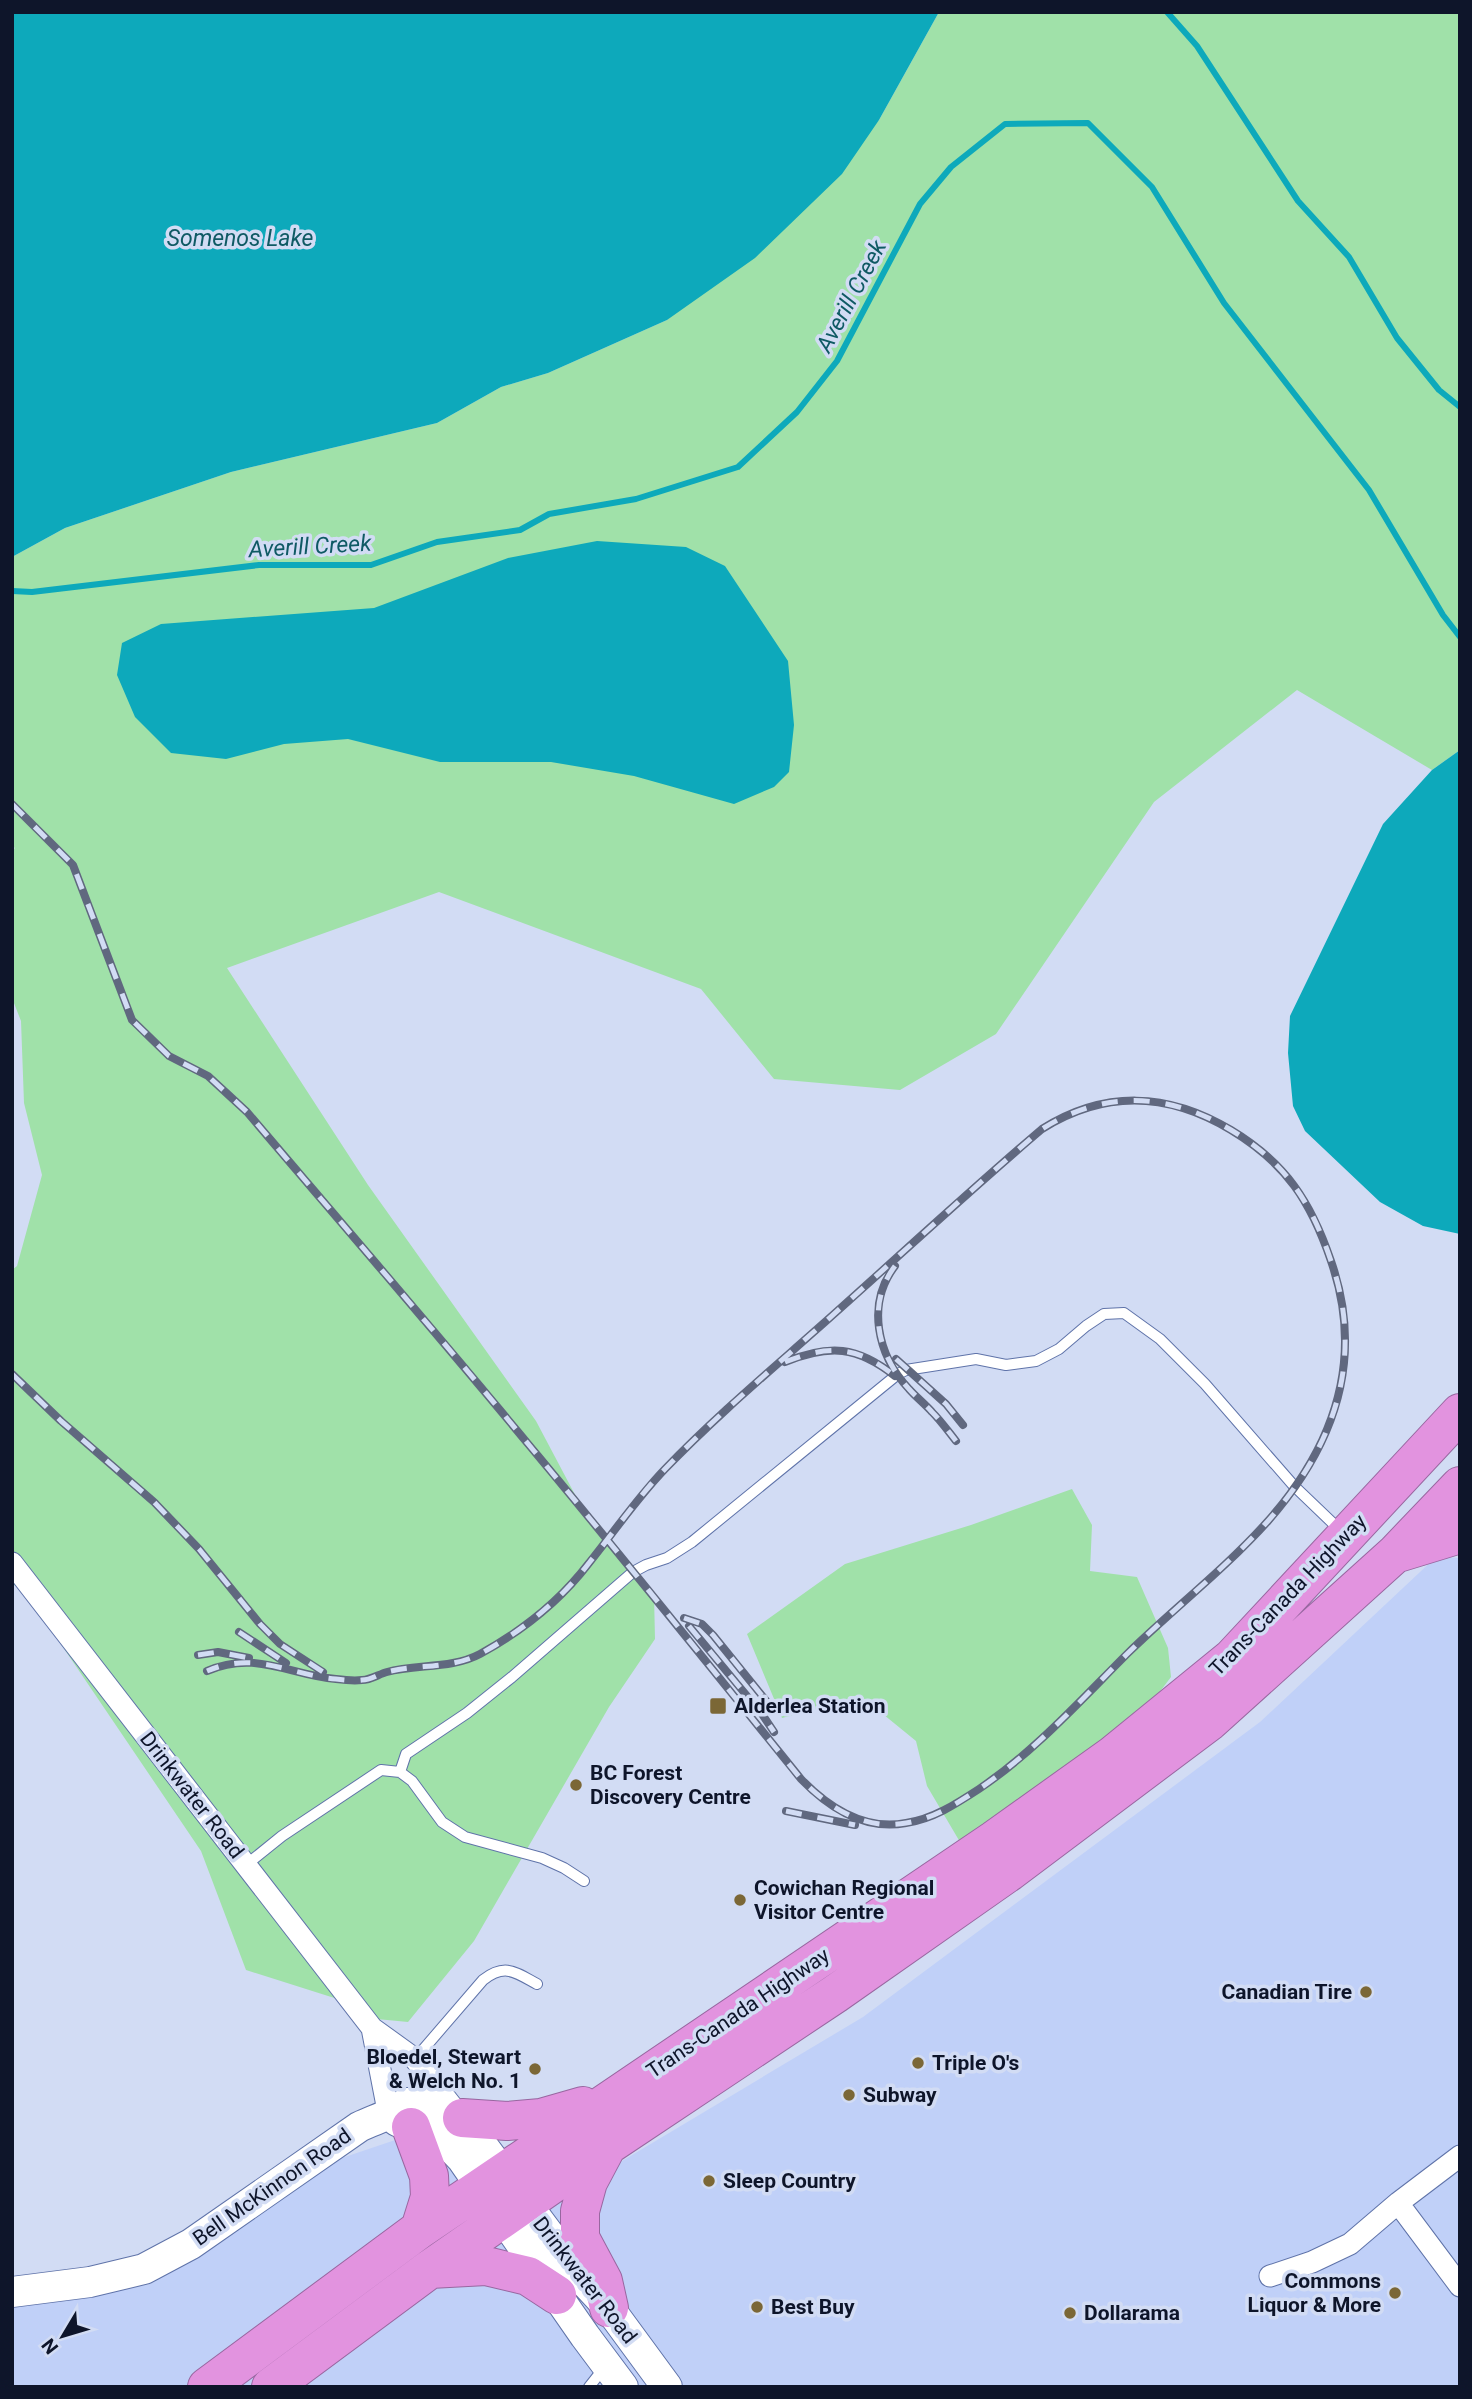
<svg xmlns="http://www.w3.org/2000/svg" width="1472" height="2399" viewBox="0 0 1472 2399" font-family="Roboto,sans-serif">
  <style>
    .built { fill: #c0d0f8 }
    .green { fill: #a0e1a9 }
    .water { fill: #0da9bb }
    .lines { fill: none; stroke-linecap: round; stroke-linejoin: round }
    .stream { stroke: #0da9bb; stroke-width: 6 }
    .lane-casing { stroke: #5f73a9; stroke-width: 12 }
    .street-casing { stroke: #5f73a9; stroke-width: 23 }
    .secondary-casing { stroke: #5f73a9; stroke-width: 32 }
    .highway-casing { stroke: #9867a0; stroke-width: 40 }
    .lane { stroke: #fff; stroke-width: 10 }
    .street { stroke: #fff; stroke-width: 21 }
    .secondary { stroke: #fff; stroke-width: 30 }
    .highway { stroke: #e293df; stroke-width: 38 }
    .rail-casing { stroke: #60687f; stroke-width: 8 }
    .rail { stroke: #d2dcf4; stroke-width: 5; stroke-dasharray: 16; stroke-linecap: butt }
    .poi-dot { fill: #7b6736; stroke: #d2dcf4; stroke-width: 2.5 }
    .labels { text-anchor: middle; stroke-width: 7; stroke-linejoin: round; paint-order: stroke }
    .street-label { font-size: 21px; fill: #0e152a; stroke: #d2dcf4 }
    .poi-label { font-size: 21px; font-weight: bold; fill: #0e152a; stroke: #d2dcf4; text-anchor: start }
    .water-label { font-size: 23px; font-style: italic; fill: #0f5a64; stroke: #d2dcf4 }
  </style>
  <rect width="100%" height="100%" fill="#d2dcf4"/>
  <path class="built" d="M1436,1557l24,1v829h-1448v-86l136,-16 185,-124 80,-27 117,82 333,-199 397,-295z"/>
  <path class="green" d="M939,12h521v738l-28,20 -135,-80 -143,112 -158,232 -96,56 -126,-11 -73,-90 -262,-97 -212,76 141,217 168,236 45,85 73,89 1,44 -46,68 -135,234 -66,81 -52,-5 -9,-15 -101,-32 -45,-119 -176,-260 -13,-7v-314l5,-4 25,-91 -18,-72 -3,-82 -9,-23v-147l3,-3 -3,-2v-289l53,-29 166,-56 206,-49 64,-36 47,-14 119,-53 212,-200z
    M1072,1489l20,36 -2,46 47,6 31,71 3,29 -29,38 -182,127 -33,-56 -11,-45 -54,-44 -80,21 -35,-84 98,-70 126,-39z"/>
  <path class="water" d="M12,12h927l-60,108 -37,54 -87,84 -88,62 -119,53 -47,14 -64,36 -206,49 -166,56 -53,29z
    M597,541l89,6 39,19 63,95 6,64 -5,47 -15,15 -40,17 -100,-28 -83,-14h-111l-92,-23 -64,5 -58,15 -55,-6 -36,-36 -18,-42 5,-32 39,-19 213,-16 134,-50z
    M1460,750v484l-37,-8 -43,-24 -75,-71 -12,-25 -5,-53 2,-37 93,-192 49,-54z"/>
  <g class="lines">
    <path class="stream" d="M1167,12l30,34 101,155 51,56 48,81 42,52 21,17
      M12,591l20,1 227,-27h112l66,-23 83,-12 29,-16 87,-15 102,-32 59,-55 40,-51 83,-157 31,-37 54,-43 83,-1 64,64 72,116 145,187 74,125 17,22"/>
    <g class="lane-casing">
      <path id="lane" d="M400,1772l6,-18 61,-41 45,-36 121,-105 13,-7 21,-7 25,-16 206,-168 8,-4 70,-11 30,6 30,-4 23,-12 27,-23 18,-12 20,-1 36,26 45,45 89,102 48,46
        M246,1865l36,-29 99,-66 19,2 12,9 30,41 23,15 77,21 22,10 20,13
        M415,2059l68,-79c22,-17 32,-8 54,4
        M589,2387l15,-19"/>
    </g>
    <g class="street-casing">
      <path id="street" d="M12,1563l360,465 43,31 43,55
        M372,2028l17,88
        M1398,2203l62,83
        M1270,2276l42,-14 38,-18 48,-41 62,-47"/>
    </g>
    <g class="secondary-casing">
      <path id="secondary" d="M397,2121l32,11 17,10 16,17 123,177 38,51
        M12,2292l78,-10 54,-13 47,-25 168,-117c19,-9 31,-11 47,-24l27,3 29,12 121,162 26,28 58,79"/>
    </g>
    <g class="highway-casing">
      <path id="highway" d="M1398,1553l62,-19
        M462,2118l45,3 34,-3 42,-12
        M411,2127l18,49 1,21 -10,32
        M606,2148l-18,34 -8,29v27l23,43 6,27
        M430,2269l56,-3 42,10 29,19
        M207,2387l213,-158 574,-389 119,-85 119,-97 228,-245
        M271,2387l159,-118 177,-123 228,-152 174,-122 201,-151 186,-168 64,-67"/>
    </g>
    <use href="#lane" class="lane"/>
    <use href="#street" class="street"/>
    <use href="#secondary" class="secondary"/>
    <use href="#highway" class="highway"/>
    <g class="rail-casing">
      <path id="rail" d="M12,804l61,61 59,155 37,36 39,20 39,36c96,113 193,225 287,339 90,108 178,218 267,328 27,28 63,52 105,44 27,-4 50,-19 73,-34 56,-38 100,-87 148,-135 46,-45 98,-85 141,-133 67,-76 97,-162 63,-260 -20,-59 -45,-98 -100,-131 -63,-38 -127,-40 -189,-1 -74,63 -145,129 -217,193 -54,48 -110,95 -160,147 -28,29 -51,63 -76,94 -29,38 -67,68 -109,91 -28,15 -63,10 -93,18 -8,2 -16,8 -25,8 -8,1 -18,0 -26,-1 -47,-4 -80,-29 -129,-8
        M895,1266c-29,38 -18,89 14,123 7,8 16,15 23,23 9,9 16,19 24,29
        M896,1359l50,45 17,21
        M785,1362c45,-18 72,-16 110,14
        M12,1374l49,47 93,81 45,47 61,75 20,20 43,28
        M684,1618l18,6 11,11 59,73
        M689,1626l73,88 12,18
        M239,1632l47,31
        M198,1655l20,-3 31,6
        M786,1811l69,14"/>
    </g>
    <use href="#rail" class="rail"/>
  </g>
  <g class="poi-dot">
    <rect x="709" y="1697" width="18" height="18" rx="3.5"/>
    <circle cx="576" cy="1785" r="7"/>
    <circle cx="740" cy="1900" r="7"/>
    <circle cx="1366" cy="1992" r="7"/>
    <circle cx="918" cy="2063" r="7"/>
    <circle cx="535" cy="2069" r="7"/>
    <circle cx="849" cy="2095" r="7"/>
    <circle cx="709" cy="2181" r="7"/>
    <circle cx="1395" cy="2293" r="7"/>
    <circle cx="757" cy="2307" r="7"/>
    <circle cx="1070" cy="2313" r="7"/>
  </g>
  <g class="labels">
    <g class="street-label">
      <text transform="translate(1288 1595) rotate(-46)" y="7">Trans-Canada Highway</text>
      <text transform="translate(192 1795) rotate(52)" y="7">Drinkwater Road</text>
      <text transform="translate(738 2013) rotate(-34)" y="7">Trans-Canada Highway</text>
      <text transform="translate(272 2187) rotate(-35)" y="7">Bell McKinnon Road</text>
      <text transform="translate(585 2280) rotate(52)" y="7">Drinkwater Road</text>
    </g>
    <g class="poi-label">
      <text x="734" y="1713">Alderlea Station</text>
      <text x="590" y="1780">BC Forest<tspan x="590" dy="24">Discovery Centre</tspan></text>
      <text x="754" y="1895">Cowichan Regional<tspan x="754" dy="24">Visitor Centre</tspan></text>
      <text x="1352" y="1999" text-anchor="end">Canadian Tire</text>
      <text x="521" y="2064" text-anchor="end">Bloedel, Stewart<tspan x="521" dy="24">&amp; Welch No. 1</tspan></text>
      <text x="932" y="2070">Triple O's</text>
      <text x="863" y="2102">Subway</text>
      <text x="723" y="2188">Sleep Country</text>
      <text x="1381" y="2288" text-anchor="end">Commons<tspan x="1381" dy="24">Liquor &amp; More</tspan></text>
      <text x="771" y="2314">Best Buy</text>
      <text x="1084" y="2320">Dollarama</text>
    </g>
    <g class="water-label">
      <text x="240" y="246">Somenos Lake</text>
      <text transform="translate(851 296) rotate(-62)" y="8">Averill Creek</text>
      <text transform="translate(310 546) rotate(-3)" y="8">Averill Creek</text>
    </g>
  </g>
  <rect width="1472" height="2399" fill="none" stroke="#0e152a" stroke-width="28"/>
  <g transform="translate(63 2336) rotate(232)" stroke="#d2dcf4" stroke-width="5" paint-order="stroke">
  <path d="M0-5L12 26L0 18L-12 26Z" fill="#0e152a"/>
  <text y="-10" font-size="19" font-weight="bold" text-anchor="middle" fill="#0e152a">N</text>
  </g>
</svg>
